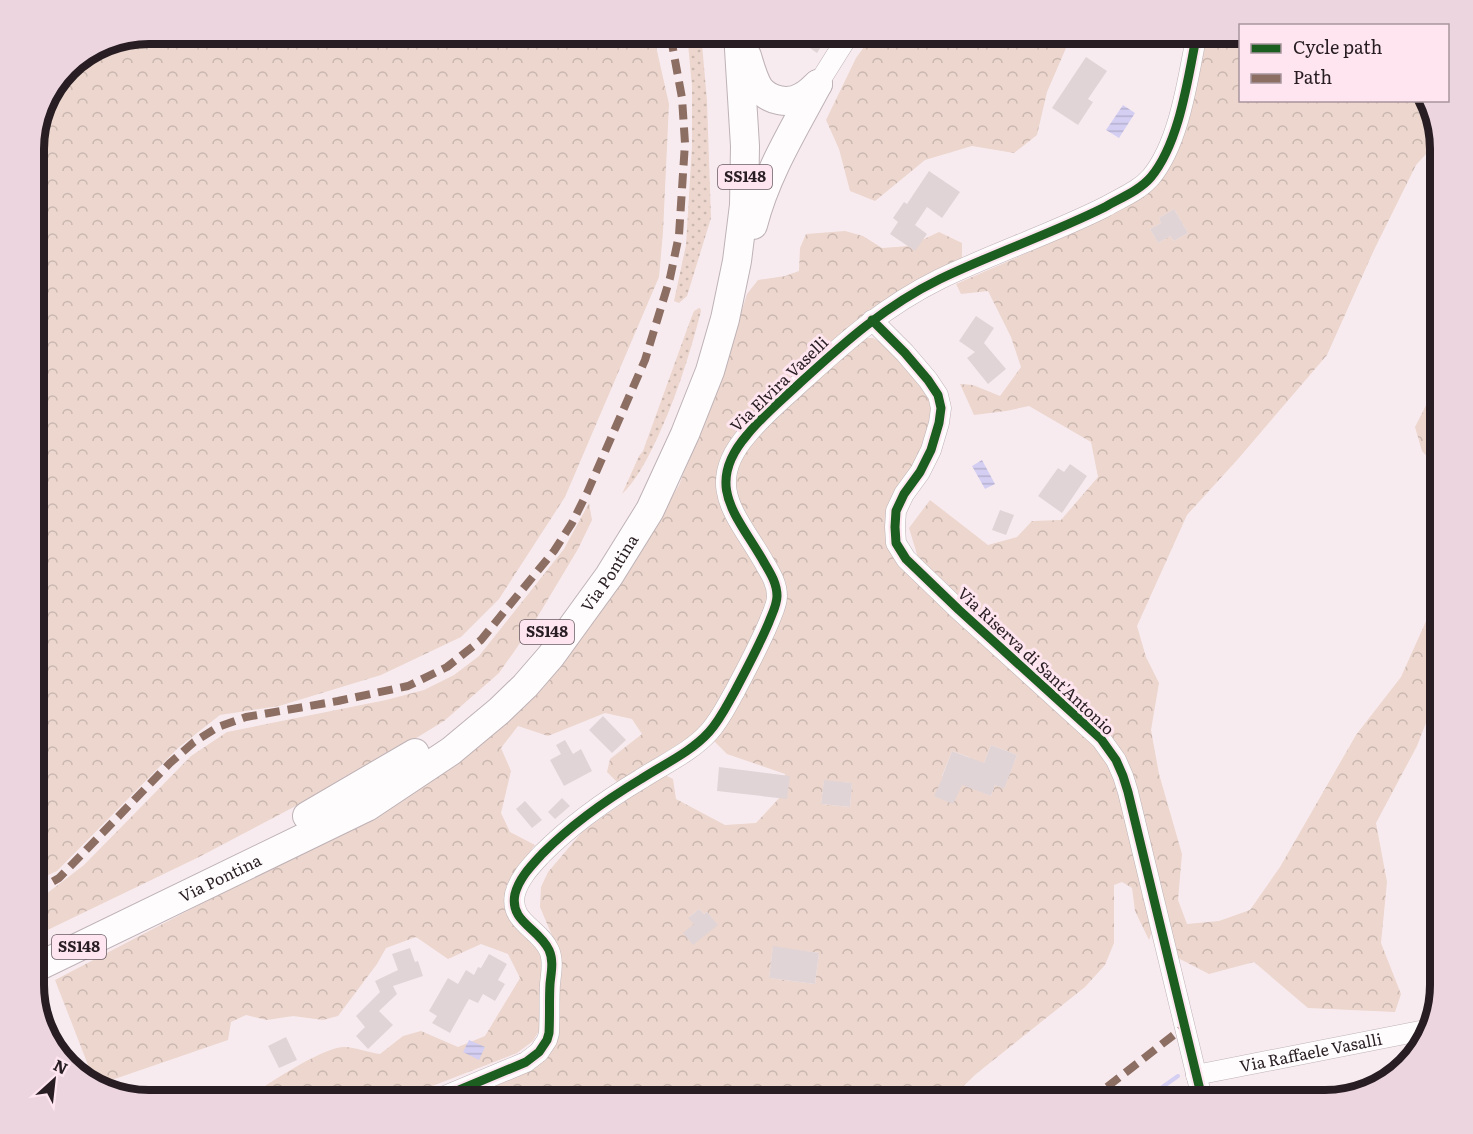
<svg xmlns="http://www.w3.org/2000/svg" width="1473" height="1134" viewBox="0 0 1473 1134" font-family="Literata,serif">
  <style>
    .grass { fill: url(#grass-dots) }
    .forest { fill: url(#forest-crowns); fill-rule: evenodd }
    .water { fill: url(#water-rules) }
    .lines { fill: none; stroke-linecap: round; stroke-linejoin: round }
    .stream { stroke: #d4cff2; stroke-width: 4 }
    .building { fill: #e1d4d6 }
    .minor-casing { stroke: #beb2b7; stroke-width: 21 }
    .highway-casing { stroke: #beb2b7; stroke-width: 30 }
    .minor { stroke: #fefcfd; stroke-width: 20 }
    .highway { stroke: #fefcfd; stroke-width: 28 }
    .quiet { stroke: #8d6e63; stroke-width: 8; stroke-dasharray: 15 8; stroke-linecap: butt }
    .cycleway-casing { stroke: #fee5ef; stroke-width: 13 }
    .cycleway { stroke: #1b5e20; stroke-width: 9 }
    .labels { text-anchor: middle; stroke-width: 6; stroke-linejoin: round; paint-order: stroke }
    .shield { fill: #fee5ef; stroke: #685960; stroke-width: 1.5 }
    .shield-label { font-size: 15px; font-weight: bold; fill: #281d22 }
    .street-label { font-size: 16px; fill: #281d22; stroke: #fee5ef }
    .rim { fill: none; stroke: #281d22; stroke-width: 8 }
  </style>
  <defs>
    <pattern id="grass-dots" width="8" height="8" patternUnits="userSpaceOnUse" patternTransform="scale(1.5)"><rect width="8" height="8" fill="#ecd6cd"/><path d="M2 2h.1M6 6h.1" fill="none" stroke="#cab7b0" stroke-width="1.8" stroke-linecap="round"/></pattern>
    <pattern id="forest-crowns" width="20" height="18" patternUnits="userSpaceOnUse" patternTransform="scale(1.5)"><rect width="20" height="18" fill="#ecd6cd"/><path d="M2 6a3 3 0 1 1 6 0M12 15a3 3 0 1 1 6 0" fill="none" stroke="#cab7b0"/></pattern>
    <pattern id="water-rules" width="6" height="5" patternUnits="userSpaceOnUse" patternTransform="scale(1.5)"><rect width="6" height="5" fill="#d4cff2"/><path d="M0 2.5h6" fill="none" stroke="#b6b1cf"/></pattern>
  </defs>
  <rect width="100%" height="100%" fill="#f8ebf0"/>
  <path class="grass" d="M687,33h14l6,68 4,117 -24,78 -8,7 -5,-2 12,-56 6,-99v-60z
    M699,308h1l1,3c-12,47 -27,93 -48,136 -8,16 -18,35 -31,47l17,-38 4,-5 47,-130 4,-10z"/>
  <path class="forest" d="M148,33h505l16,71 -6,128 -4,45 -94,220 -66,102 -38,38 -80,38 -102,31 -59,9 -42,33 -121,123 -24,11v-742l12,-43 27,-35z
    M773,33h27l-12,14 -15,-8z
    M874,33h20l55,12 42,-12h76l2,8 -22,51 -10,43 -23,18 -42,-7 -47,14 -50,41 -25,-10 -11,-42 -13,-29 30,-62z
    M1205,33h35v67l189,1 9,40 -22,24 -42,85 -47,105 -89,104 -51,56 -50,111 9,31 13,26 -8,47 8,44 23,80 -4,46 9,24 32,-3 31,-11 30,-43 76,-132 45,-58 39,-87v97l-23,59 -41,77 11,59 -6,61 20,51 -6,18 -87,-4 -54,-46 -45,12 -31,-16 -55,-203 -204,-194 -10,-33 21,-28 58,45 29,-8 15,-16 29,-1 37,-43 -7,-35 -62,-36 -23,5 -32,4 -14,-31 13,1 27,11 21,-29 -10,-30 -23,-46 -27,3 -5,-10 80,-35 106,-54zM1174,209l14,24 -14,8 -4,-5 -12,7 -8,-14 11,-6 -2,-5z
    M845,231l18,5 19,12 27,-2 30,-14 23,11v18l-97,52 -115,104 -30,58 3,37 48,73 -1,16 -52,111 -20,20 -81,50 -10,-10 3,-13 32,-25 -10,-15 -27,-6 -57,23 -30,-10 -17,22 10,23 -10,42 9,19 25,13 -29,41 -1,17 43,53 -4,66 -11,19 -16,12 -123,48h-150c18,-14 77,-53 99,-54 8,-1 28,6 37,7l23,-18 18,-5 37,16 27,-11 35,-58 -12,-24 -27,-10 -33,15 -32,-22 -30,11 -9,16 -39,52 -15,4 -30,-4 -26,4 -21,-5 -15,7 -3,18 -128,44 -5,-1 -40,-103 328,-171 236,-228 60,-96 42,-108 26,-83 11,-14 27,-4 14,-5 1,-23 6,-14z
    M862,338h11l14,8 47,52 2,17 -49,113 218,224 21,45 28,130 -5,13 -14,-29 -3,-23 -10,-6 -8,3v58l-9,22 -20,22 -109,87 -28,27h-500l98,-48 7,-115 -13,-31 1,-20 7,-15 35,-41 80,-57 10,5 3,20 49,26 31,-2 27,-29 2,-20 -58,-20 -13,-13 64,-124 -45,-119 -2,-21 15,-34zM991,745l26,10 -13,33 -9,-3 -4,11 -49,-20 10,-25 17,6 13,11zM824,781l28,2 -2,24 -29,-3zM699,909l5,5 3,-2 10,13 -23,-1 -5,-7zM773,947l46,6 -4,31 -46,-6z
    M1440,378v93l-18,-20 -7,-24z
    M589,503l3,17 -14,29 -46,77 -33,47 -55,48 -80,49 -165,87 -166,80v-33l51,-39 107,-109 36,-24 159,-32 38,-10 30,-15 25,-19 85,-107z"/>
  <path class="water" d="M1123,105l12,8 -16,25 -13,-8z
    M982,460l13,24 -10,5 -13,-23z
    M469,1040l16,7 -6,13 -16,-8z"/>
  <g class="lines">
    <path class="stream" d="M1143,1101l35,-25"/>
  </g>
  <path class="building" d="M811,33h19l-13,20 -13,-9z
    M1086,57l21,14 -19,28 5,3 -15,23 -26,-17z
    M929,171l31,21 -18,26 -15,-11 -12,18 12,9 -12,17 -25,-17 8,-12 -5,-4 11,-16 3,2z
    M1174,209l14,24 -14,8 -4,-5 -12,7 -8,-14 11,-6 -2,-5z
    M976,316l18,12 -10,15 22,26 -18,15 -21,-26 8,-6 -16,-11z
    M1070,464l17,12 -25,37 -24,-17 20,-28 6,4z
    M1000,510l14,5 -8,20 -14,-5z
    M603,716l23,24 -14,13 -23,-23z
    M565,740l8,14 8,-5 11,22 -28,15 -14,-26 11,-6 -5,-9z
    M991,745l26,10 -13,34 -9,-4 -4,11 -29,-11 -9,19 -19,-8 9,-19h-1l10,-26 32,12z
    M719,767l71,9 -3,23 -70,-8z
    M824,780l28,3 -2,24 -29,-3z
    M562,798l8,8 -15,13 -7,-7z
    M525,801l17,19 -10,8 -16,-19z
    M699,909l5,5 3,-2 11,13 -25,20 -10,-12 11,-9 -6,-6z
    M773,946l46,7 -4,31 -46,-6z
    M410,948l5,14 3,-1 5,15 -30,10 4,8 -18,17 14,14 -25,24 -12,-13 9,-9 -9,-11 24,-24 -5,-11 23,-11 -6,-16z
    M489,954l18,10 -9,16 7,4 -10,17 -12,-7 -5,9 -9,-4 -19,34 -18,-10 5,-7 -8,-5 19,-33 10,6 8,-14 8,5 4,-8 3,1z
    M286,1037l11,23 -18,8 -11,-22z"/>
  <g class="lines">
    <g class="minor-casing">
      <g id="minor">
        <path d="M818,84l32,-51"/>
        <path d="M872,320l33,33 23,27 10,15 3,13 -2,15 -8,27 -11,22 -16,22 -8,17 -1,16 1,16 10,16 53,51 142,129 15,21 7,16 5,16 73,302 3,7"/>
        <path id="s1" d="M1196,1075l229,-45"/>
        <path d="M433,1101l93,-39 13,-10 8,-12 2,-7c1,-17 0,-33 1,-49 1,-11 4,-23 -1,-34 -10,-22 -40,-28 -34,-56 4,-16 16,-28 27,-40 29,-29 64,-54 99,-75 23,-15 50,-27 68,-47 11,-12 18,-27 26,-41 12,-23 24,-45 34,-69 3,-8 8,-17 8,-26 0,-12 -6,-22 -12,-32 -26,-47 -63,-77 -18,-129 16,-20 36,-36 54,-53 45,-41 84,-76 139,-103 54,-26 111,-45 165,-72 15,-9 34,-16 46,-30 29,-35 37,-100 46,-144"/>
      </g>
    </g>
    <g class="highway-casing">
      <g id="highway">
        <path d="M747,56c3,10 6,22 12,32 10,13 30,17 44,8 6,-3 10,-8 15,-12"/>
        <path d="M753,225c13,-51 41,-96 65,-141"/>
        <path d="M307,816l108,-63"/>
        <path id="s2" d="M33,969l334,-162 84,-56 48,-40 26,-25 26,-30 21,-29 37,-51 41,-66 35,-76 25,-63 15,-52 12,-58 7,-56 1,-59 -7,-113"/>
      </g>
    </g>
    <use href="#minor" class="minor"/>
    <use href="#highway" class="highway"/>
    <path class="quiet" d="M33,893l26,-15 111,-115 24,-21 24,-15 28,-10 92,-16 70,-15 39,-19 34,-27 73,-89 18,-28 15,-30 58,-133 25,-82 9,-43 6,-92 -3,-45 -12,-65
      M1089,1101l95,-74"/>
    <g class="cycleway-casing">
      <path id="cycleway" d="M872,320l33,33 23,27 10,15 3,13 -2,15 -8,27 -11,22 -16,22 -8,17 -1,16 1,16 10,16 53,51 142,129 15,21 7,16 5,16 73,302 3,7
        M433,1101l93,-39 13,-10 8,-12 2,-7c1,-17 0,-33 1,-49 1,-11 4,-23 -1,-34 -10,-22 -40,-28 -34,-56 4,-16 16,-28 27,-40 29,-29 64,-54 99,-75 23,-15 50,-27 68,-47 11,-12 18,-27 26,-41 12,-23 24,-45 34,-69 3,-8 8,-17 8,-26 0,-12 -6,-22 -12,-32 -26,-47 -63,-77 -18,-129 16,-20 36,-36 54,-53 45,-41 84,-76 139,-103 54,-26 111,-45 165,-72 15,-9 34,-16 46,-30 29,-35 37,-100 46,-144"/>
    </g>
    <use href="#cycleway" class="cycleway"/>
  </g>
  <g class="labels">
    <g class="shield">
      <rect x="718" y="165" width="54" height="24" rx="4.5"/>
      <rect x="520" y="620" width="54" height="24" rx="4.5"/>
      <rect x="52" y="935" width="54" height="24" rx="4.5"/>
    </g>
    <g class="shield-label">
      <text x="745" y="182">SS148</text>
      <text x="547" y="637">SS148</text>
      <text x="79" y="952">SS148</text>
    </g>
    <g class="street-label">
      <text transform="translate(779 384) rotate(-44)" y="6">Via Elvira Vaselli</text>
      <text dy="6" stroke="none"><textPath href="#s2" startOffset="712">Via Pontina</textPath></text>
      <text transform="translate(1036 661) rotate(43)" y="6">Via Riserva di Sant'Antonio</text>
      <text dy="6" stroke="none"><textPath href="#s2" startOffset="208">Via Pontina</textPath></text>
      <text dy="6" stroke="none"><textPath href="#s1" startOffset="117">Via Raffaele Vasalli</textPath></text>
    </g>
  </g>
  <path d="M0 0H1473V1134H0ZM149 44H1325A105 105 0 0 1 1430 149V985A105 105 0 0 1 1325 1090H149A105 105 0 0 1 44 985V149A105 105 0 0 1 149 44Z" fill="#edd5df" fill-rule="evenodd"/>
  <path class="rim" d="M149 44H1325A105 105 0 0 1 1430 149V985A105 105 0 0 1 1325 1090H149A105 105 0 0 1 44 985V149A105 105 0 0 1 149 44Z"/>
  <rect x="1239" y="24" width="210" height="78" fill="#fee5ef" stroke="#a8959d" stroke-width="1.5"/>
  <rect x="1251" y="44" width="30" height="9" fill="#1b5e20" stroke="#a8959d" stroke-width="1.5"/>
  <text x="1293" y="54" font-size="18" fill="#281d22">Cycle path</text>
  <rect x="1251" y="74" width="30" height="9" fill="#8d6e63" stroke="#a8959d" stroke-width="1.5"/>
  <text x="1293" y="84" font-size="18" fill="#281d22">Path</text>
  <g transform="translate(54 1080) rotate(27)" stroke="#fee5ef" stroke-width="4.5" paint-order="stroke">
  <path d="M0-4.5L10 22L0 15L-10 22Z" fill="#281d22"/>
  <text y="-9" font-size="16" font-weight="bold" text-anchor="middle" fill="#281d22">N</text>
  </g>
</svg>
